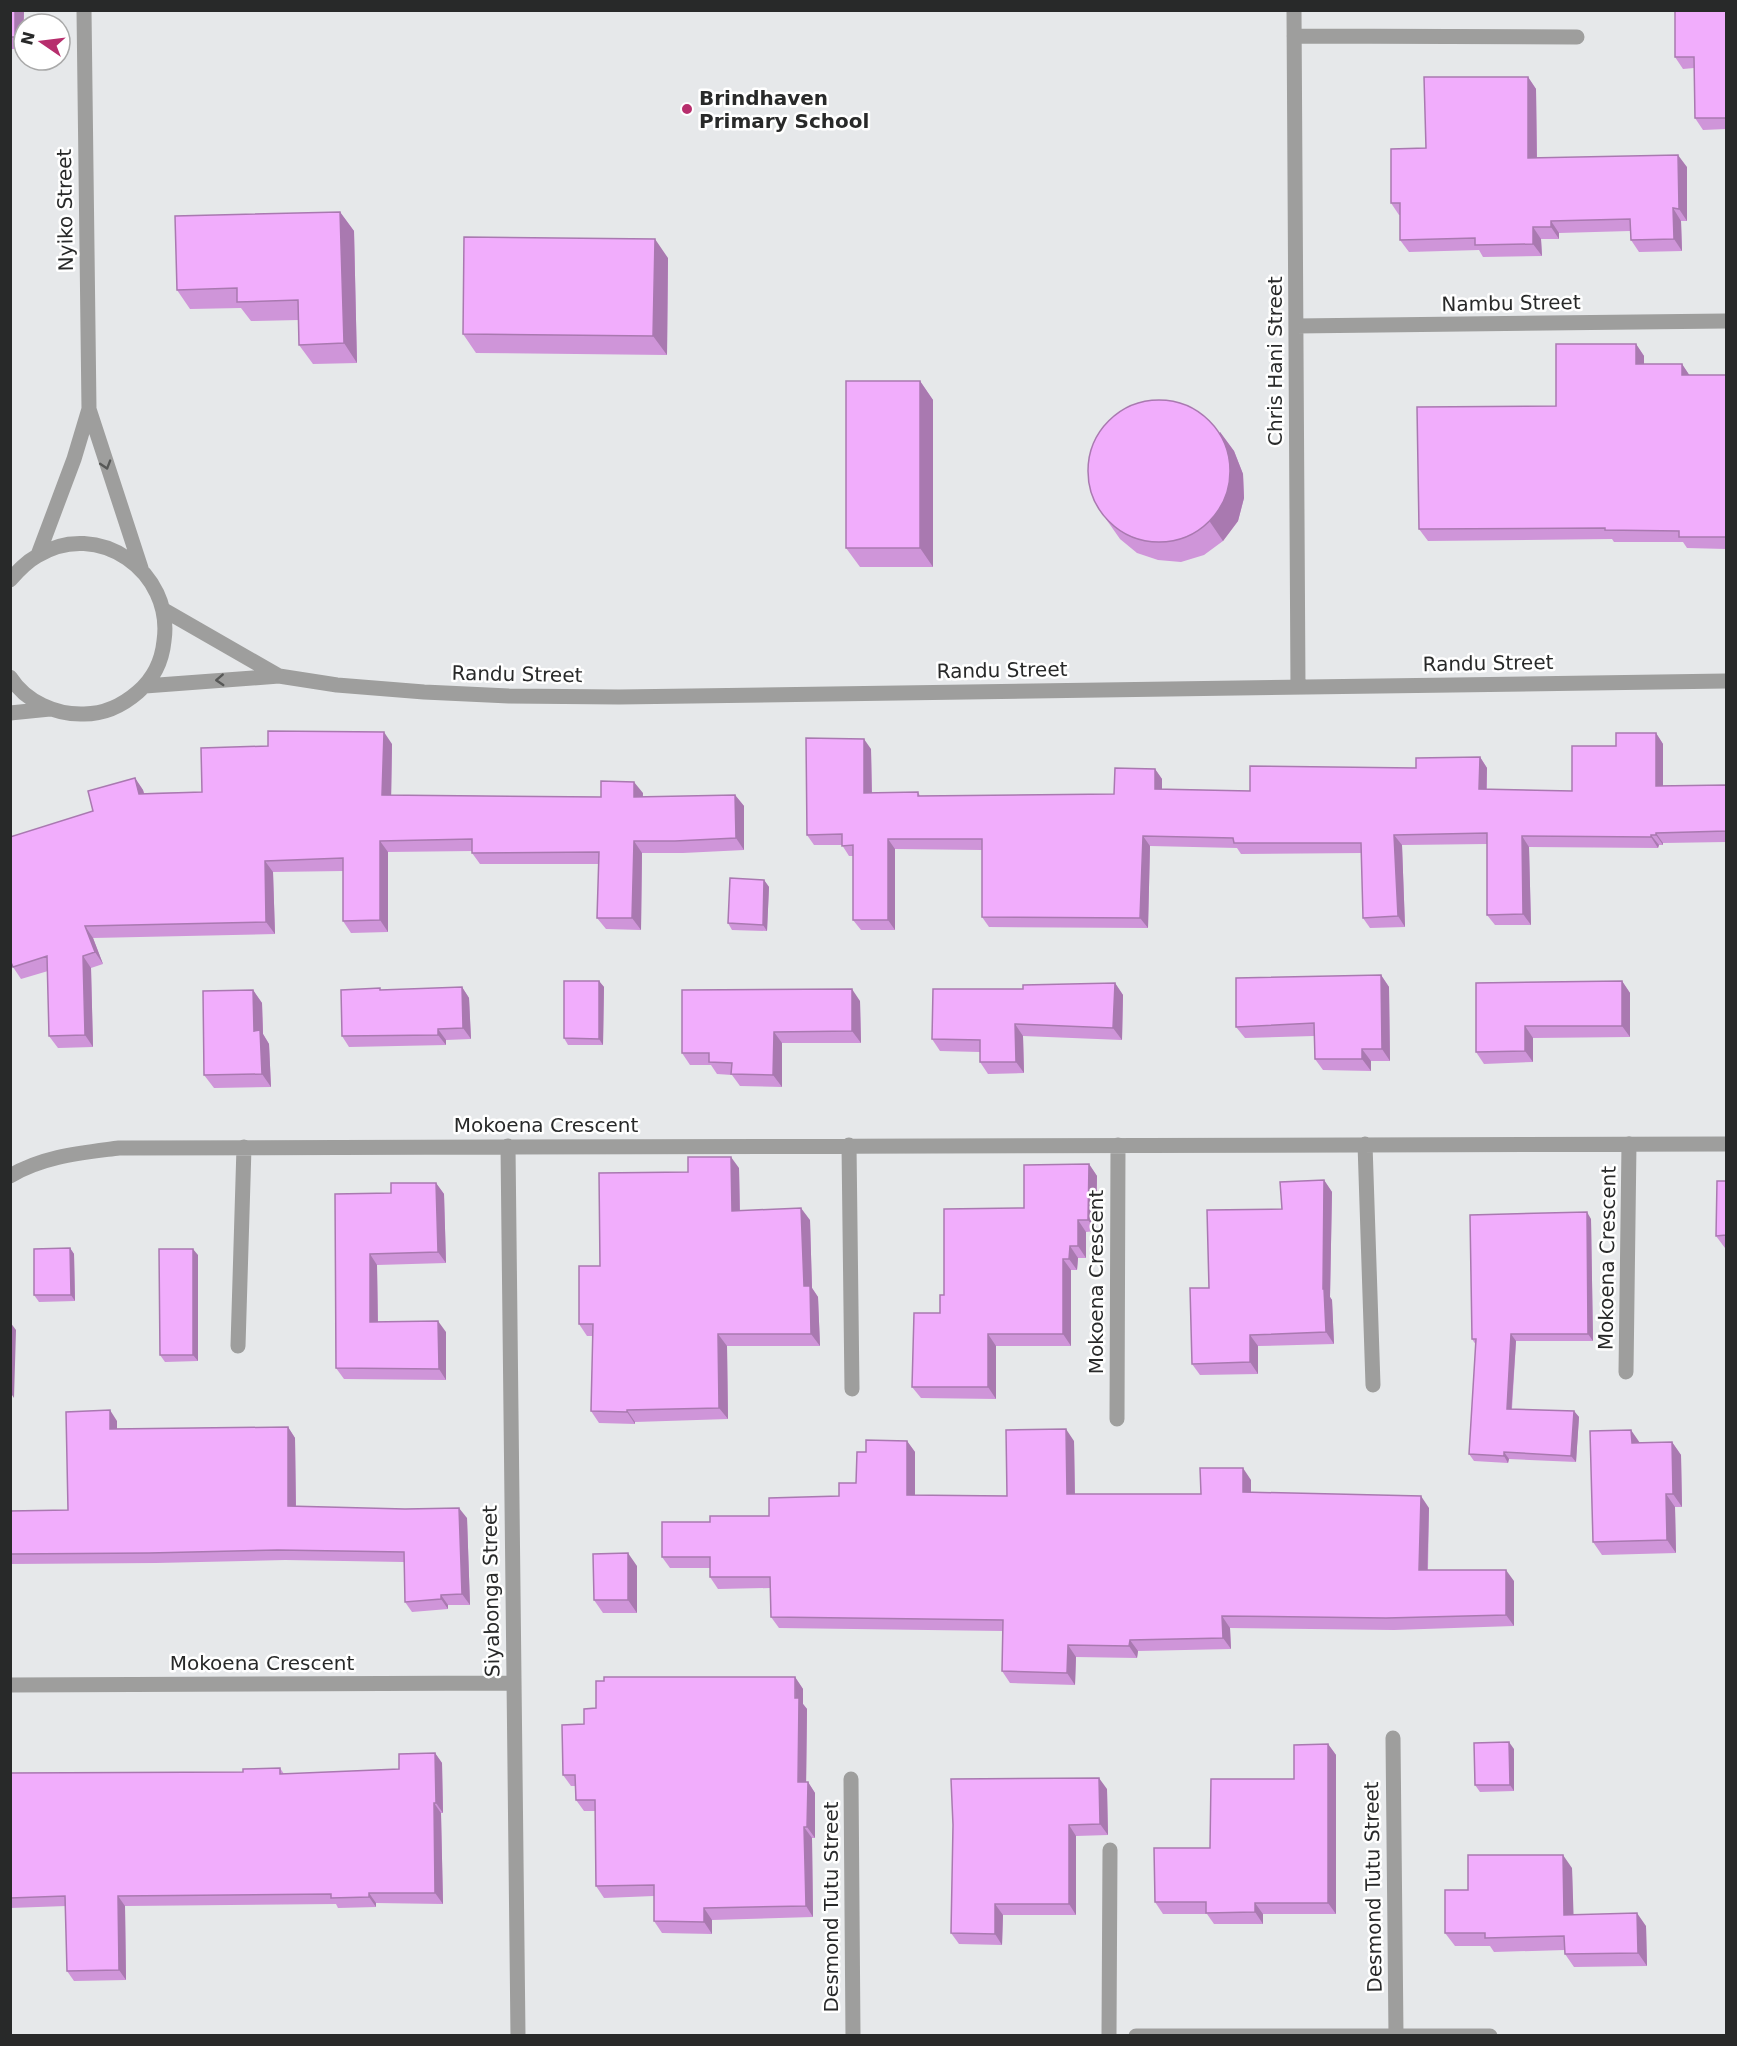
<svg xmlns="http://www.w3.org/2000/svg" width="1737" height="2046" viewBox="0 0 1737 2046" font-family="'DejaVu Sans',sans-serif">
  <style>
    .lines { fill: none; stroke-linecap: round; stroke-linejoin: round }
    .minor { stroke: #9e9e9d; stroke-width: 15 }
    .wall { fill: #cf95d9 }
    .shaded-wall { fill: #a979b0 }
    .building { fill: #f1adfc; stroke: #a979b0; stroke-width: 1.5 }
    .oneway { stroke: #575857 }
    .poi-dot { fill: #b72e6d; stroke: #fff; stroke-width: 2 }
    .labels { text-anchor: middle; stroke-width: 5; stroke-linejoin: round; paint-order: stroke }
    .poi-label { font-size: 20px; font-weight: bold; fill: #282929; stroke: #fff; text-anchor: start }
    .street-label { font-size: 20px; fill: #282929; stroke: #fff }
  </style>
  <rect width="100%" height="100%" fill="#e6e8ea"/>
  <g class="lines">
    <path class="minor" d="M84,10l5,399 52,159
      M1294,10l4,677
      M1294,36l283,1
      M1296,326l430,-5
      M38,555l36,-96 15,-50
      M10,580c8,-9 16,-18 27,-24 61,-38 137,16 127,85 -2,20 -11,38 -26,51 -15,13 -34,22 -54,22 -28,1 -58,-12 -74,-37
      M164,610l115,66
      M145,686l134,-10 58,9 87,7 85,4 110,1 1107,-16
      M10,713l40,-4
      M1365,1144l8,241
      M849,1145l3,244
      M508,1146l10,890
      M10,1176c34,-20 71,-23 109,-28l1607,-4
      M238,1346l6,-199
      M1626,1372l3,-228
      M1117,1419l1,-274
      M10,1685l503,-2
      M1393,1738l3,297
      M851,1779l2,257
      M1109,2036l1,-186
      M1136,2036h354"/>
  </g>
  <path class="wall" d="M10,10h14l-1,39h-13z
    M1726,10v119l-23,1 -8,-12 -1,-50 -11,1 -8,-12z
    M1528,77l8,12 1,69 150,9v54h-6l1,30 -43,1 -8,-12 -1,-9 -71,2v6h-18l1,17 -59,1 -4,-7 -70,2 -9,-12v-25h-1l-8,-12 35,-55z
    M340,212l14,19 3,132 -44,1 -14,-19v-25l-48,1 -10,-13 -51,1 -13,-19z
    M668,258l-1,97 -191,-2 -13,-19z
    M1636,344l8,12v8h38l7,11h37v174l-39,-1 -4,-6h-69l-2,-3 -184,2 -9,-12 137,-123z
    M920,381l13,19v167h-73l-14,-19z
    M1220,432l14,19 9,23 1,24 -6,23 -15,20 -19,14 -23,7 -23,-2 -21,-7 -17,-14 -14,-20z
    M1656,733l7,11v42l63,-1v57l-63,1v2h-4l-1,3 -129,-1 2,78h-36l-8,-10v-71l-85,1 3,82 -35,1 -7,-10 -1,-65 -121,1 -4,-6 -87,-2 -2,82 -159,-1 -7,-10v-67l-87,-1v81h-34l-8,-10v-64h-4l-7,-11h-28l-7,-10 64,-86 1,44 46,-1 2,4 194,-2 41,-25 7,10v10l88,2 166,-23 64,-11 7,11v21l85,2 44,-45z
    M392,744l-1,51 210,2 42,-4v4l92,-2 9,11v44l-61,3h-41l-1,77 -35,-1 -9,-11 2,-54h-119l-8,-11v-2l-84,1v80l-37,1 -8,-12v-50l-70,1 2,62 -182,4 10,26 -12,4 2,79 -35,1 -9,-12 -1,-65 -27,8 -8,-12 80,-156 42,-33 8,12 1,3 58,-1z
    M764,880l5,7 -2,44 -35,-1 -4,-7z
    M1381,975l8,12 1,74h-19v10l-48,-1 -8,-11 -1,-23 -69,2 -9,-11z
    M599,981l5,6 -1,58h-35l-4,-7z
    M1622,981l8,12v44l-97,1v24l-49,2 -8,-12v-69z
    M1115,983l8,12 -1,45 -99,-4 1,37 -36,1 -8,-12v-10l-40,-1 -8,-12 91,-50z
    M462,987l7,11 2,41 -25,1v5l-97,2 -7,-11 40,-46z
    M253,990l9,13 1,31 6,10 2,43 -57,1 -10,-13z
    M860,1001l1,42h-79v44l-42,-1 -8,-11 -15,-1 -6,-9h-21l-8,-12z
    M1089,1164l8,12 -1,55 -10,1v26h-8l-1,12h-6v76h-75v53l-75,-1 -9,-11 28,-74 4,-18z
    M739,1168l1,42 70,10 2,68 6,9 2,49h-93l1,73 -93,3v2l-36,-1 -8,-12 2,-75h-6l-8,-12 21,-58 88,-94z
    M1324,1180l8,12 -2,105 2,3 2,44 -76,2v28l-58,1 -8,-11 17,-76 73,-79z
    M1726,1181v67h-1l-9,-12z
    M436,1183l8,11 2,69 -69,2 1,57 68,10v48l-102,-1 -8,-11 -1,-174 56,-1z
    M1591,1219l2,122h-77l-4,68 62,2 5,6 -3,45 -67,-3 -1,4 -34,-2 -5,-7 7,-109 -4,-6z
    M70,1248l4,6 1,47 -36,1 -5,-7z
    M198,1255v106l-33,1 -5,-7z
    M117,1421v8l171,-2 7,11 1,68 171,12 3,87h-22v4l-36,3 -7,-10 -1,-40 -119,-2 -129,3 -146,1v-53l58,-1z
    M907,1441l8,11v43l92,1 67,-55 1,53h126l50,-14v12l178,16 -1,62 86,11v45l-120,4 -164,-2 1,21 -93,2 -1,7 -61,-1 -1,28 -65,-2 -8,-12 1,-40 -224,-3 -8,-11 -1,-29 -52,1 -8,-12v-9h-40l-8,-11 48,-35 59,-6 70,-20 17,-13 10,-31z
    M1672,1442l9,13 1,52h-7l1,46 -74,2 -9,-13 47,-99z
    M637,1566v47h-34l-9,-13z
    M795,1677l8,12v15l4,5 -1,73h2l7,11v45h-3l1,79 -101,3v14l-50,-1 -8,-12v-25l-50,2 -8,-12 -1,-75h-11l-8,-11 -1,-14h-4l-8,-11 21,-51 12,-16z
    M1328,1744l8,11v159h-73v10h-49l-7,-10h-44l-8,-12 55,-54 84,-69z
    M1514,1749v42l-34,1 -5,-7z
    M435,1753l7,10 1,50h-2l2,91 -67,-1v4l-38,1 -2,-4 -211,2 1,74 -52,1 -7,-10 -1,-65 -56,2v-135l233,-1 37,-4 4,6 115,-5z
    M1107,1789l1,46 -32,1v79h-73l-1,30 -43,-1 -8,-11z
    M1572,1868l1,47 73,11 1,40 -73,1 -9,-13v-4l-71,2 -4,-6h-35l-10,-13 23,-43z"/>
  <path class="shaded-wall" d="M15,10h9l-1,39 -8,-12z
    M1528,77l8,12 1,81 -9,-12z
    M1678,155l9,12v54l-8,-12z
    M1673,208l8,13 1,30 -8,-12z
    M340,212l14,19 3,132 -13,-20z
    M1551,221l8,12v6l-8,-12z
    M1533,227l8,12 1,17 -9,-12z
    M655,239l13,19 -1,97 -14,-19z
    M1636,344l8,12v20l-8,-12z
    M1682,364l8,12 -8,-1z
    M920,381l13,19v167l-13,-19z
    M1220,432l14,19 9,23 1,24 -6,23 -15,20 -13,-19z
    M384,732l8,12 -1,63 -9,-12z
    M1656,733l7,11v53l-7,-11z
    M864,739l7,10 1,54 -8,-10z
    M1480,757l7,11 -1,32 -7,-11z
    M1155,769l7,10v20l-7,-10z
    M135,778l8,12 4,15 -8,-11z
    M634,782l9,11 -1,16 -8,-12z
    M735,795l9,11v44l-8,-12z
    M1656,833l7,10v2l-7,-10z
    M1394,835l8,10 3,82 -7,-11z
    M1651,835l8,10 -1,3 -7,-11z
    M1143,836l7,10 -2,82 -8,-10z
    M1522,836l7,11 2,78 -8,-11z
    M888,839l7,10v81l-7,-10z
    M380,841l8,11v80l-8,-12z
    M634,841l8,12 -1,77 -9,-12z
    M265,861l8,11 2,62 -9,-12z
    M764,880l5,7 -2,44 -4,-6z
    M85,926l8,12 10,26 -8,-12z
    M83,956l8,12 2,79 -8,-12z
    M1381,975l8,12 1,74 -8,-12z
    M599,981l5,6 -1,58 -4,-6z
    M1622,981l8,12v44l-8,-11z
    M1115,983l8,12 -1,45 -9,-12z
    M462,987l7,11 2,41 -8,-11z
    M852,989l8,12 1,42 -9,-12z
    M253,990l9,13 1,31 6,10 2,43 -9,-13 -8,-43z
    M1015,1024l8,12 1,37 -8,-11z
    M1525,1026l8,12v24l-8,-11z
    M438,1029l8,11v5l-8,-10z
    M774,1032l8,11v44l-9,-12z
    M1362,1049l9,12v10l-9,-12z
    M731,1157l8,11 1,55 -8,-12z
    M1089,1164l8,12 -1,55 -8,-11z
    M1324,1180l8,12 -2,105 2,3 2,44 -8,-12 -3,-43z
    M436,1183l8,11 2,69 -8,-11z
    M801,1208l9,12 2,68 6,9 2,49 -9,-12 -7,-48z
    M1587,1212l4,7 2,122 -5,-7z
    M1078,1220l8,12v26l-8,-12z
    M1070,1246l8,12 -1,12 -8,-11z
    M70,1248l4,6 1,47 -4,-6z
    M193,1249l5,6v106l-5,-6z
    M370,1254l7,11 1,68 -8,-11z
    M1063,1259l8,11v76l-8,-12z
    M438,1321l8,11v48l-7,-11z
    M10,1322l6,8 -2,68 -4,-6z
    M718,1334l9,12 1,73 -9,-11z
    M988,1334l8,12v53l-8,-12z
    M1511,1334l5,7 -5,74 -4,-6z
    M1250,1335l8,11v28l-8,-12z
    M110,1410l7,11v18l-7,-10z
    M627,1410l8,12v2l-8,-12z
    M1574,1411l5,6 -3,45 -5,-6z
    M288,1427l7,11 1,79 -8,-11z
    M1066,1429l8,12 1,64 -8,-11z
    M1631,1430l9,13h-8z
    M907,1441l8,11v54l-8,-11z
    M1672,1442l9,13 1,52 -9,-13z
    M1504,1452l5,7 -1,4 -4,-7z
    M1243,1468l8,12v23l-8,-11z
    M1666,1494l9,13 1,46 -9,-13z
    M1421,1496l8,12 -2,74 -8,-12z
    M459,1508l8,10 3,87 -8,-11z
    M628,1553l9,13v47l-9,-13z
    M1506,1570l8,11v45l-8,-11z
    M441,1595l7,10v4l-7,-10z
    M1222,1616l8,12 1,21 -8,-11z
    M1130,1640l8,11 -1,7 -8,-12z
    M1068,1645l8,12 -1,28 -8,-12z
    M795,1677l8,12v15l4,5 -1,84 -8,-11z
    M1509,1742l5,7v42l-4,-6z
    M1328,1744l8,11v159l-8,-11z
    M435,1753l7,10 1,50 -7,-10z
    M1099,1778l8,11 1,46 -8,-11z
    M808,1782l7,11v45l-8,-11z
    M434,1803l7,10 2,91 -8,-11z
    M1069,1825l7,11v79l-7,-11z
    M804,1827l8,11 1,79 -7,-11z
    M1563,1855l9,13 2,60 -10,-13z
    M369,1893l7,10v4l-7,-10z
    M118,1896l7,10 1,74 -7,-10z
    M1255,1903l8,11v10l-8,-12z
    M995,1904l8,11 -1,30 -7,-11z
    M704,1908l8,12v14l-8,-12z
    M1637,1913l9,13 1,40 -9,-13z"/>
  <path class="building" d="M10,10h5v27h-5z
    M1675,10h51v108h-31l-1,-61h-19z
    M1424,77h104v81l150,-3 1,54 -6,-1 1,31 -43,1 -1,-21 -79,2v6h-18v17l-58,1v-7l-75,2v-37h-9v-54l35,-1z
    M340,212l4,131 -45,2 -1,-45 -61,2v-14l-60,2 -2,-74z
    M464,237l191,2 -2,97 -190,-2z
    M1556,344h80v20h46v11h44v162h-47v-6l-74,-1v-2l-186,1 -2,-122 139,-1z
    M846,381h74v167h-74z
    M1088 471a71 71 0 1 1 142 0a71 71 0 1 1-142 0Z
    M268,731l116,1 -2,63 219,2v-16l33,1v15l101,-2 1,43 -61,3h-41l-2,77h-35l2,-66 -127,1v-14l-92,2v79l-37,1v-63l-78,3 1,61 -181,4 10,26 -12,4 2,79 -36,1 -2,-80 -34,11 -3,-7v-123l83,-26 -5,-20 47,-13 4,16 63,-2 -1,-44 67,-2z
    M1616,733h40v53l70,-1v46l-70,2v2h-5v2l-129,-1 1,78 -36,1v-82l-93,2 4,81 -35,2 -2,-75h-127l-1,-5 -90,-2 -3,82 -158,-1v-78h-94v81h-35v-75l-11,1v-12l-35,1 -1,-97 58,1v54l54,-1v4l196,-2 1,-26 40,1v20l95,2v-25l166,2v-10l64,-1 -1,32 93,2v-45h44z
    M730,878l34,2 -1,45 -35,-2z
    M1381,975l1,74h-20v10h-47l-1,-36 -78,4v-49z
    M564,981h35v58l-35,-1z
    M1622,981v45h-97v25l-49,1v-69z
    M1115,983l-2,45 -98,-4 1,38h-36v-22l-48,-1 1,-50h90v-4z
    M462,987l1,41 -25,1v6l-96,1 -1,-46 39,-2v2z
    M852,989v42l-78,1 -1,43 -42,-1 1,-11 -23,-1v-9h-27v-63z
    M253,990l1,41 6,-1 2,44 -58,1 -1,-84z
    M688,1157h43l1,54 69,-3 3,78h6l1,48h-93l1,74 -92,2v2l-36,-1 2,-87h-14v-58h21l-1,-93 89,-1z
    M1089,1164l-1,56h-10v26h-8l-1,13h-6v75h-75v53h-76l2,-74h26v-18h4v-86l80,-1v-43z
    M1324,1180l-1,109h1l2,43 -76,3v27l-58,2 -2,-76h19l-2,-78 75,-1 -2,-27z
    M1717,1181h9v54l-10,1z
    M391,1183h45l2,69 -68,2v68l68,-1 1,48 -103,-1 -1,-174 56,-1z
    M1587,1212l1,122h-77l-4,75 67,2 -3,45 -67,-4v4l-35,-2 7,-115h-4l-2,-124z
    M70,1248l1,47h-37v-46z
    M159,1249h34v106h-33z
    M110,1410v19l178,-2v79l117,3 54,-1 3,86 -21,1v4l-36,3 -1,-50 -126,-2 -129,3 -139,1v-43l58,-1 -2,-98z
    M1066,1429l1,65h134l-1,-26h43v24l178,4 -2,74h87v45l-120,3 -164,-2 1,22 -93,2 -1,6 -61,-1 -1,28 -65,-2 1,-51 -232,-3 -1,-40h-60v-20h-48v-35h48v-6h59v-18l70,-2v-13h17l1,-31h9v-12l41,1v54l100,1 -1,-66z
    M1631,1430l1,13 40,-1 1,52h-7l1,46 -74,2 -3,-111z
    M628,1553v47h-34l-1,-46z
    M604,1677h191v21h4l-1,84h10l-1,45h-3l2,79 -102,2v14l-50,-1v-36l-58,1 -1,-86h-19l-1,-25h-12l-1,-50 22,-1v-15l12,-1v-27h8z
    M1509,1742l1,43h-35l-1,-42z
    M1328,1744v159h-73v9l-49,1v-11h-51l-1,-54h56l1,-69h83v-34z
    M435,1753l1,50h-2l1,90h-66v4l-38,1v-4l-213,2 1,74 -52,1 -2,-75 -55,2v-125l233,-1v-3l37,-1v6l119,-5v-15z
    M1099,1778l1,46 -31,1v79h-74v30l-44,-1 2,-108 -2,-46z
    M1468,1855h95l1,60 73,-2 1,40 -73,1 -1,-18 -79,2v-5h-40v-43h23z"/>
  <defs><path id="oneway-chevron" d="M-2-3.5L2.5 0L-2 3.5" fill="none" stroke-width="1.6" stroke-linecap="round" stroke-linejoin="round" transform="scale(1.5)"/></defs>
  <g class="oneway">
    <use href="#oneway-chevron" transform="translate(106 465) rotate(73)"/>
    <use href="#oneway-chevron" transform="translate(220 680) rotate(177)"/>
  </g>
  <circle class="poi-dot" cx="687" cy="109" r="6"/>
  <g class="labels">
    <g class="poi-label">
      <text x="699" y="105">Brindhaven<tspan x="699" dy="23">Primary School</tspan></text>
    </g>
    <g class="street-label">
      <text transform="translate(65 210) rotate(-91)" y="7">Nyiko Street</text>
      <text transform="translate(1511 303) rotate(-1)" y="7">Nambu Street</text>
      <text transform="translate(1275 361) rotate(-90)" y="7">Chris Hani Street</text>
      <text transform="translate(1488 663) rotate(-1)" y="7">Randu Street</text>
      <text transform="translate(1002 670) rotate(-1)" y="7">Randu Street</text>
      <text transform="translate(517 674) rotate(1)" y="7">Randu Street</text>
      <text x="546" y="1132">Mokoena Crescent</text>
      <text transform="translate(1607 1258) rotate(-89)" y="7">Mokoena Crescent</text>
      <text transform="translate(1096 1282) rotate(-90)" y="7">Mokoena Crescent</text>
      <text transform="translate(491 1591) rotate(-91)" y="7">Siyabonga Street</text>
      <text x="262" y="1670">Mokoena Crescent</text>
      <text transform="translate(1373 1887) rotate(-91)" y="7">Desmond Tutu Street</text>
      <text transform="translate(831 1907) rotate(-90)" y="7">Desmond Tutu Street</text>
    </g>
  </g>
  <rect width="1737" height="2046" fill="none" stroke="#282929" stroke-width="24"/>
  <g transform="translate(42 42) rotate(284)"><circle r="28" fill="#ffffff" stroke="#a9a9a9" stroke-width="1.5"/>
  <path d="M0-4.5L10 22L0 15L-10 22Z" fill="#b72e6d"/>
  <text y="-9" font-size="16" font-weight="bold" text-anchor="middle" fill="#282929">N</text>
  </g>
</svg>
